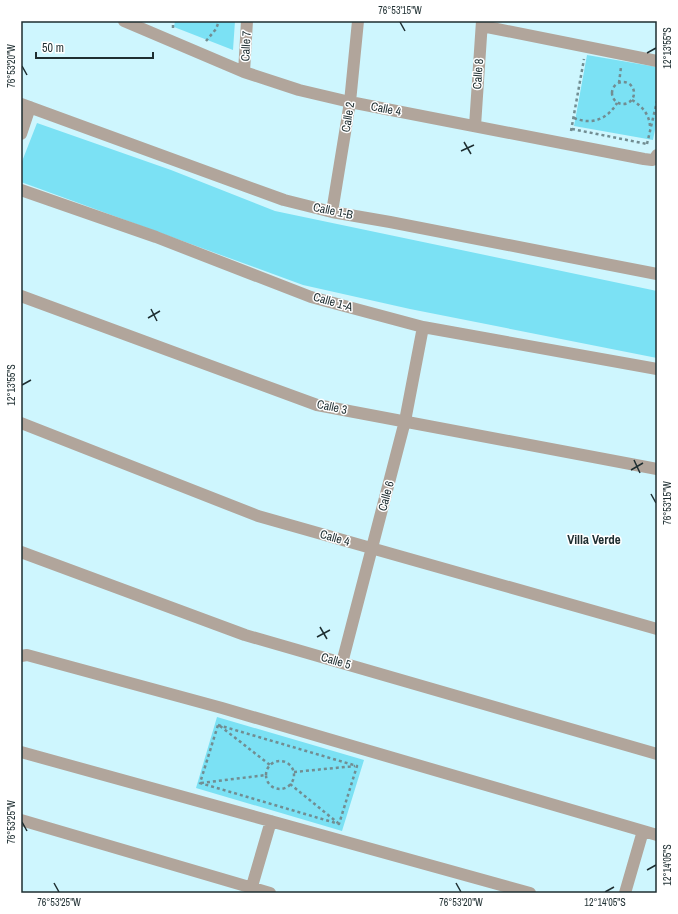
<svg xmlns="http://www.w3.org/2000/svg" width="678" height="914" viewBox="0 0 678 914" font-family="'Archivo Narrow',sans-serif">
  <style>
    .green { fill: #7be1f4 }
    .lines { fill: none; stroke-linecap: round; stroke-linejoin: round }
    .path { stroke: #718d92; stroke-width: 2.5; stroke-dasharray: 3 3; stroke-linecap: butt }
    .minor { stroke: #b1a59b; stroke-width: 12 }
    .ticks { fill: none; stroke: #1e2e31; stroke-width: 1.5 }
    .labels { text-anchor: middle; stroke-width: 3; stroke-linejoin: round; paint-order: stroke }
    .street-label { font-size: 12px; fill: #1e2e31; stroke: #fff }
    .neighbourhood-label { font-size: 13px; font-weight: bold; fill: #1e2e31; stroke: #fff }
    .neatline { fill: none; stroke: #1e2e31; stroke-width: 1.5 }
    .ticks-label { font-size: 10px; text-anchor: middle; fill: #1e2e31 }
  </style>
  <rect width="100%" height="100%" fill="#cef6fe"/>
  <path class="green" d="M175,21h60l-2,29 -59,-23z
    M587,55l70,12v52l-4,21 -79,-14z
    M37,123l134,47 104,41 382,80v67l-247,-49 -107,-24 -282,-103v-18z
    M217,717l147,43 -22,71 -146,-43z"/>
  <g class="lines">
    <path class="path" d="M173,28v-7
      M206,41l10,-12 3,-8
      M612 93a11 11 0 1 1 22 0a11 11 0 1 1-22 0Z
      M619,83l2,-16
      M632,100c10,6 17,14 18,26
      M574,118c17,7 33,2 43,-15
      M572,129l75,15
      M571,131l13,-72
      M647,144l10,-43
      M218,725l139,41 -18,58 -139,-41z
      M220,726l50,39
      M266 775a14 14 0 1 1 28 0a14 14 0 1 1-28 0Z
      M294,772l61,-6
      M201,783l65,-8
      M290,784l48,39"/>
    <path class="minor" d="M124,21l120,51 55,18 51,12 294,57 8,1 3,-1 2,-4
      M482,26l175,35
      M244,72l3,-51
      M21,104l263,96 48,12 58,10 267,52
      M475,126l7,-105
      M21,134l9,-27
      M21,190l135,47 155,60 112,30 234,42
      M332,212l18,-110 8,-81
      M21,296l296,109 340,64
      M21,423l237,93 399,113
      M21,552l224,83 412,119
      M21,656l6,-1 195,53 435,127
      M342,663l63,-242 18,-94
      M21,752l509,141
      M21,820l249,73
      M250,893l21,-72
      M625,893l18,-62"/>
  </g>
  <path class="ticks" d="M400,22l5,9M647,53l9,-5M22,66l5,9M464,142l7,12M461,151l13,-6M151,309l6,12M148,318l12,-7M22,385l9,-5M634,460l6,13M631,470l12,-7M651,494l5,9M320,627l7,12M317,637l13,-7M22,822l5,9M647,870l9,-5M54,883l5,9M456,883l5,9M605,892l9,-5"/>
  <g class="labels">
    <g class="street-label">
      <text transform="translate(246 46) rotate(-87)" y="4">Calle 7</text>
      <text transform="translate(478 74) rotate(-86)" y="4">Calle 8</text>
      <text transform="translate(386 109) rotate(11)" y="4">Calle 4</text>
      <text transform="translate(348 117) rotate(-81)" y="4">Calle 2</text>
      <text transform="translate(333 211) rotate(12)" y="4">Calle 1-B</text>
      <text transform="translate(333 302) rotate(16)" y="4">Calle 1-A</text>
      <text transform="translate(332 407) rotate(12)" y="4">Calle 3</text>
      <text transform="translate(386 496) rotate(-75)" y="4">Calle 6</text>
      <text transform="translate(335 538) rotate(16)" y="4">Calle 4</text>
      <text transform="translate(336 661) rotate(16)" y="4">Calle 5</text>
    </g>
    <g class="neighbourhood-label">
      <text x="594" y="544">Villa Verde</text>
    </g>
  </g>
  <rect width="678" height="914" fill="none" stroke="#ffffff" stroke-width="44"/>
  <path d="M36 52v6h117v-6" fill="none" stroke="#1e2e31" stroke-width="2"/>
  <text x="42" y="52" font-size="12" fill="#1e2e31" stroke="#ffffff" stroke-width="3" paint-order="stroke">50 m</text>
  <rect x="22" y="22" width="634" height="870" class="neatline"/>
  <g class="ticks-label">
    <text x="400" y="14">76°53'15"W</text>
    <text transform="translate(667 48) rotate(-90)" y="4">12°13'55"S</text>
    <text transform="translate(11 66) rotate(-90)" y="4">76°53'20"W</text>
    <text transform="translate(11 385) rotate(-90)" y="4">12°13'55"S</text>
    <text transform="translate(667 503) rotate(-90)" y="4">76°53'15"W</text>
    <text transform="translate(11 822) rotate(-90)" y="4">76°53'25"W</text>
    <text transform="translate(667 865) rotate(-90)" y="4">12°14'05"S</text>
    <text x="59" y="906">76°53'25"W</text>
    <text x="461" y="906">76°53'20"W</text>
    <text x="605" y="906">12°14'05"S</text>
  </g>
</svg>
